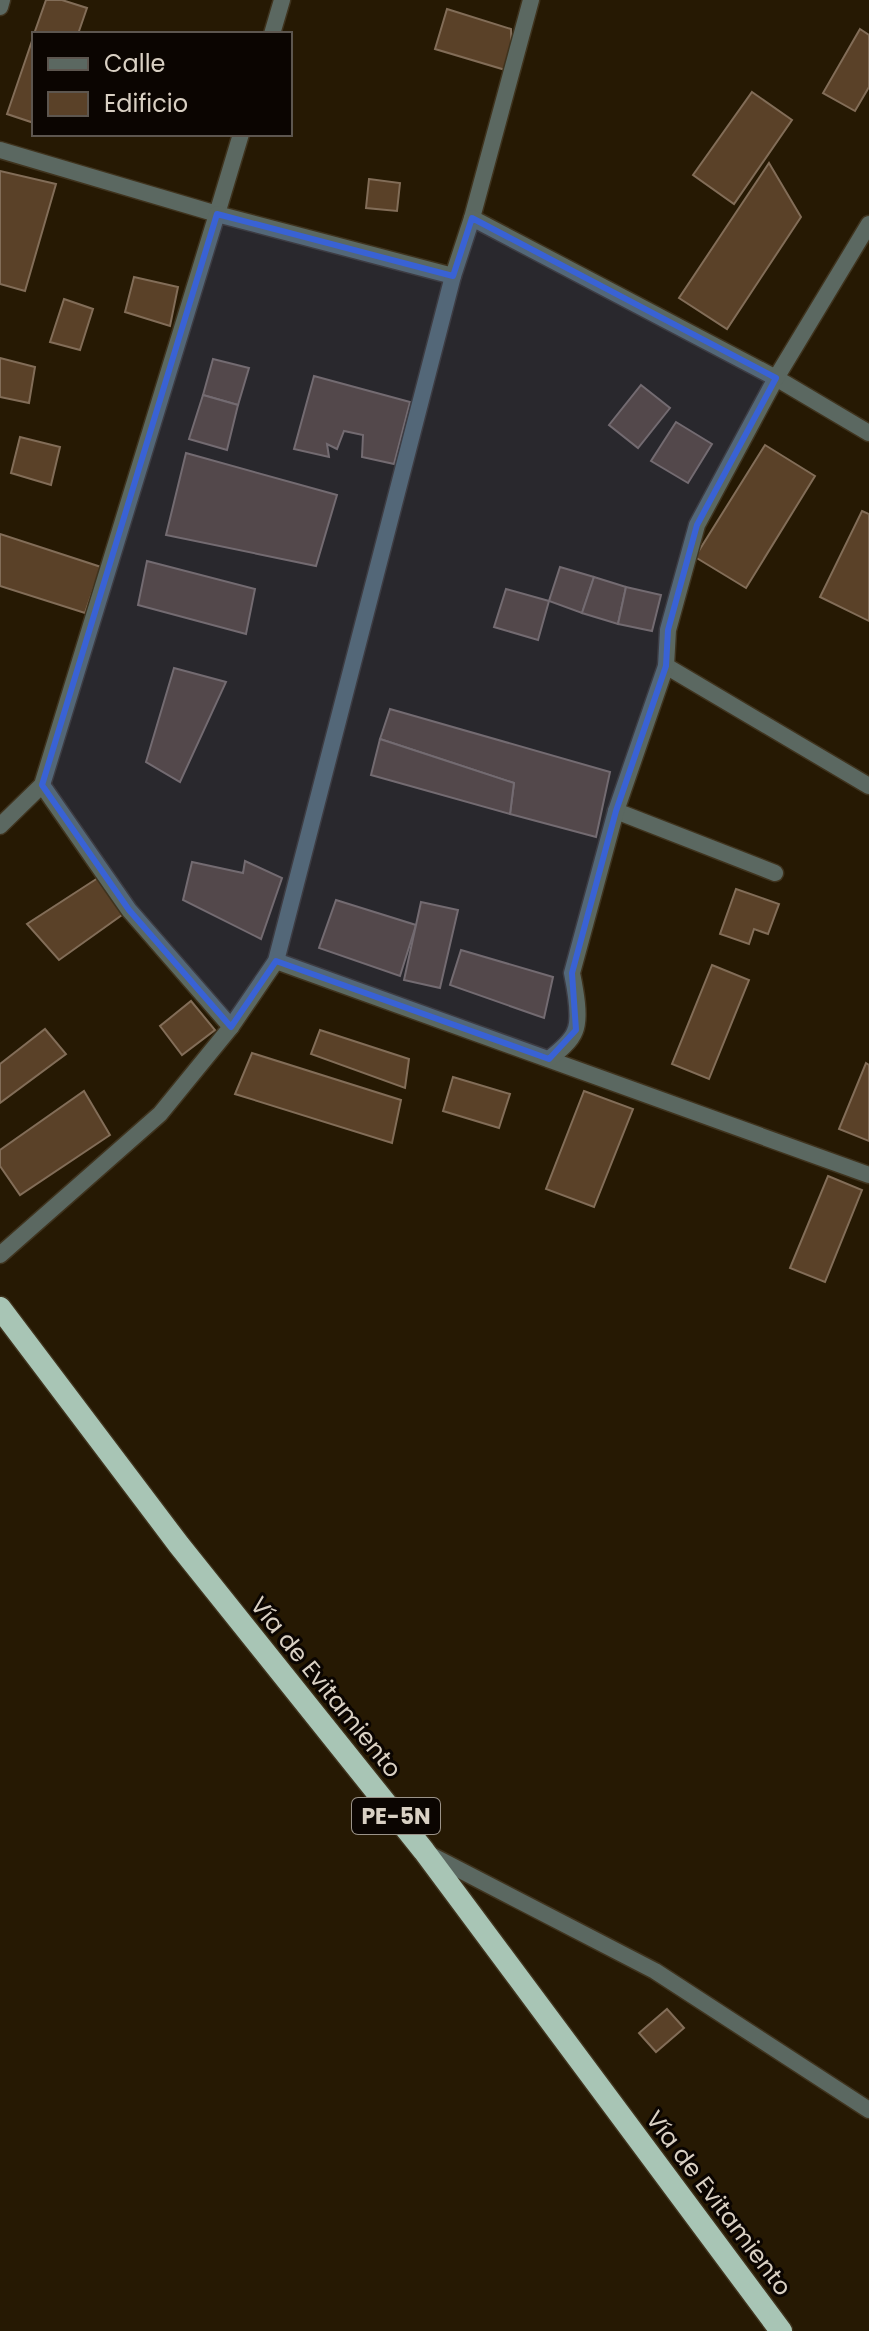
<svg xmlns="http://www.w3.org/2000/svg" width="869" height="2331" font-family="Poppins,sans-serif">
	<rect width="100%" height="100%" fill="#261903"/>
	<g fill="#5a4128" stroke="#826d58" stroke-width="2">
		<polygon points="46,0 62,0 87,8 78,34 34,34"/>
		<polygon points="447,9 511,29 512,72 435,49"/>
		<polygon points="860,29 869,35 869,87 855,111 823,93"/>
		<polygon points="34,35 34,123 7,114"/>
		<polygon points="752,92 792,120 734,204 693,175"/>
		<polygon points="769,163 801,217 727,329 679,298"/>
		<polygon points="0,171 56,184 25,291 0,284"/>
		<polygon points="369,179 400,183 397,211 366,208"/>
		<polygon points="134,277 178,287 170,326 125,312"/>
		<polygon points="64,299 93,309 80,350 50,342"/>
		<polygon points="0,358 35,367 29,403 0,397"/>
		<polygon points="213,359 249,368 238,405 203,395"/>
		<polygon points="314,376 410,402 394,464 362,457 363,435 344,431 337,449 327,444 329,457 294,449"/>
		<polygon points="641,385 670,408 638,448 609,425"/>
		<polygon points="203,395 238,405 227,450 189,439"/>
		<polygon points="676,422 712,444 688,483 651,461"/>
		<polygon points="20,437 60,447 51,485 11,473"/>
		<polygon points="765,445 815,476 746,588 695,557"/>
		<polygon points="186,453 337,495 316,566 166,535"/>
		<polygon points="862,511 869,514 869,621 820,597"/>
		<polygon points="0,534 101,567 85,613 0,586"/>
		<polygon points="147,561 255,589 246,634 138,605"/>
		<polygon points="560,567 594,577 582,613 549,601"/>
		<polygon points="594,577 626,587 618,624 582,613"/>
		<polygon points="626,587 661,595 652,631 618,624"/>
		<polygon points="506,589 549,601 538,640 494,627"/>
		<polygon points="174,668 226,682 180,782 146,762"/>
		<polygon points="390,709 610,772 596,837 510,814 514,783 380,739"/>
		<polygon points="380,739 514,783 510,814 371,775"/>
		<polygon points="245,861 282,878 261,939 183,900 192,862 243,873"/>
		<polygon points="104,874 129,910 59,960 27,924"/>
		<polygon points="736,889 779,904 768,934 754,929 749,944 720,934"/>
		<polygon points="336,900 416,925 400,976 319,948"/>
		<polygon points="421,902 458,910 440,988 404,980"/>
		<polygon points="461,950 553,977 544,1018 450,985"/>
		<polygon points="712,965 749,980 709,1079 672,1064"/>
		<polygon points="191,1001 215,1030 182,1055 160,1026"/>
		<polygon points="45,1029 66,1054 0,1103 0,1064"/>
		<polygon points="320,1030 409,1059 405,1088 311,1054"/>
		<polygon points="252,1053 401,1100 392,1143 235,1094"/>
		<polygon points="866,1063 869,1065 869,1141 839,1129"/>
		<polygon points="453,1077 510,1094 499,1128 443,1111"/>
		<polygon points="84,1091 110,1135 20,1195 0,1166 0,1150"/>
		<polygon points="584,1091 633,1109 594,1207 546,1189"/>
		<polygon points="828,1176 862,1190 825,1282 790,1268"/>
		<polygon points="667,2009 684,2028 656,2052 639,2033"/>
	</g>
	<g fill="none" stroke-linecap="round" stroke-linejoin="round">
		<g stroke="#3f331e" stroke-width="19">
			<g id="minor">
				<polyline points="0,7 2,0"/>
				<polyline points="272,34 282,0"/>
				<polyline points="0,150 217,214 241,134"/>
				<polyline points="472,218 531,0"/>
				<polyline points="666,666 869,786"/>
				<polyline points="42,785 129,910 231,1027"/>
				<polyline points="616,811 775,873"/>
				<polyline points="0,826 42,785 217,214 453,276"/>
				<polyline points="276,961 869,1175"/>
				<path d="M549,1059C558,1052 571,1042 575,1031C581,1017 575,988 572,973L616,811L666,666L668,630L697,525L776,378L869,433"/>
				<polyline points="0,1255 160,1114 231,1027 276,961 453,276 472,218 776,378 869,224"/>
			</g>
		</g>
		<g stroke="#3f331e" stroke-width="19">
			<polyline id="tertiary" points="429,1854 655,1971 869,2110"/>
		</g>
		<g stroke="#3f331e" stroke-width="25">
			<polyline id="trunk" points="0,1308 179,1545 424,1851 781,2331"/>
		</g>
		<use href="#minor" stroke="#5b6861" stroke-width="16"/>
		<use href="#tertiary" stroke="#5b6861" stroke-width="16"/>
		<use href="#trunk" stroke="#a8c5b5" stroke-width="22"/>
	</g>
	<path fill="#3962d5" fill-opacity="0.2" stroke="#3962d5" stroke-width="6" stroke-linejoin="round" d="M217,214L453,276L472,218L776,378L697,525L668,630L666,666L616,811L572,973L576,1030L549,1059L276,961L231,1027L129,910L42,785Z"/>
	<g text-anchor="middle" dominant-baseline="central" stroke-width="6" stroke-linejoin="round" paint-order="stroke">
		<rect fill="#0b0501" stroke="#9b9389" stroke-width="2" x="352" y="1798" width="88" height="36" rx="6"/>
		<g font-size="22" font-weight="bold" fill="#d9d0c3">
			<text x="396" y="1816">PE-5N</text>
		</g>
		<g font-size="24" fill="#d9d0c3" stroke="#0b0501">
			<text transform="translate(326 1687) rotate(51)">Vía de Evitamiento</text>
			<text transform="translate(719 2203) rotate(53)">Vía de Evitamiento</text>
		</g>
	</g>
	<rect x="32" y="32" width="260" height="104" fill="#0b0501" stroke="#5d564f" stroke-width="2"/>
	<rect x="48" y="58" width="40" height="12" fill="#5b6861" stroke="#5d564f" stroke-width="2"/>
	<text x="104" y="72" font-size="24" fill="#d9d0c3">Calle</text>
	<rect x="48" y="92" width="40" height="24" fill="#5a4128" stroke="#5d564f" stroke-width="2"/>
	<text x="104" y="112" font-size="24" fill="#d9d0c3">Edificio</text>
</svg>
